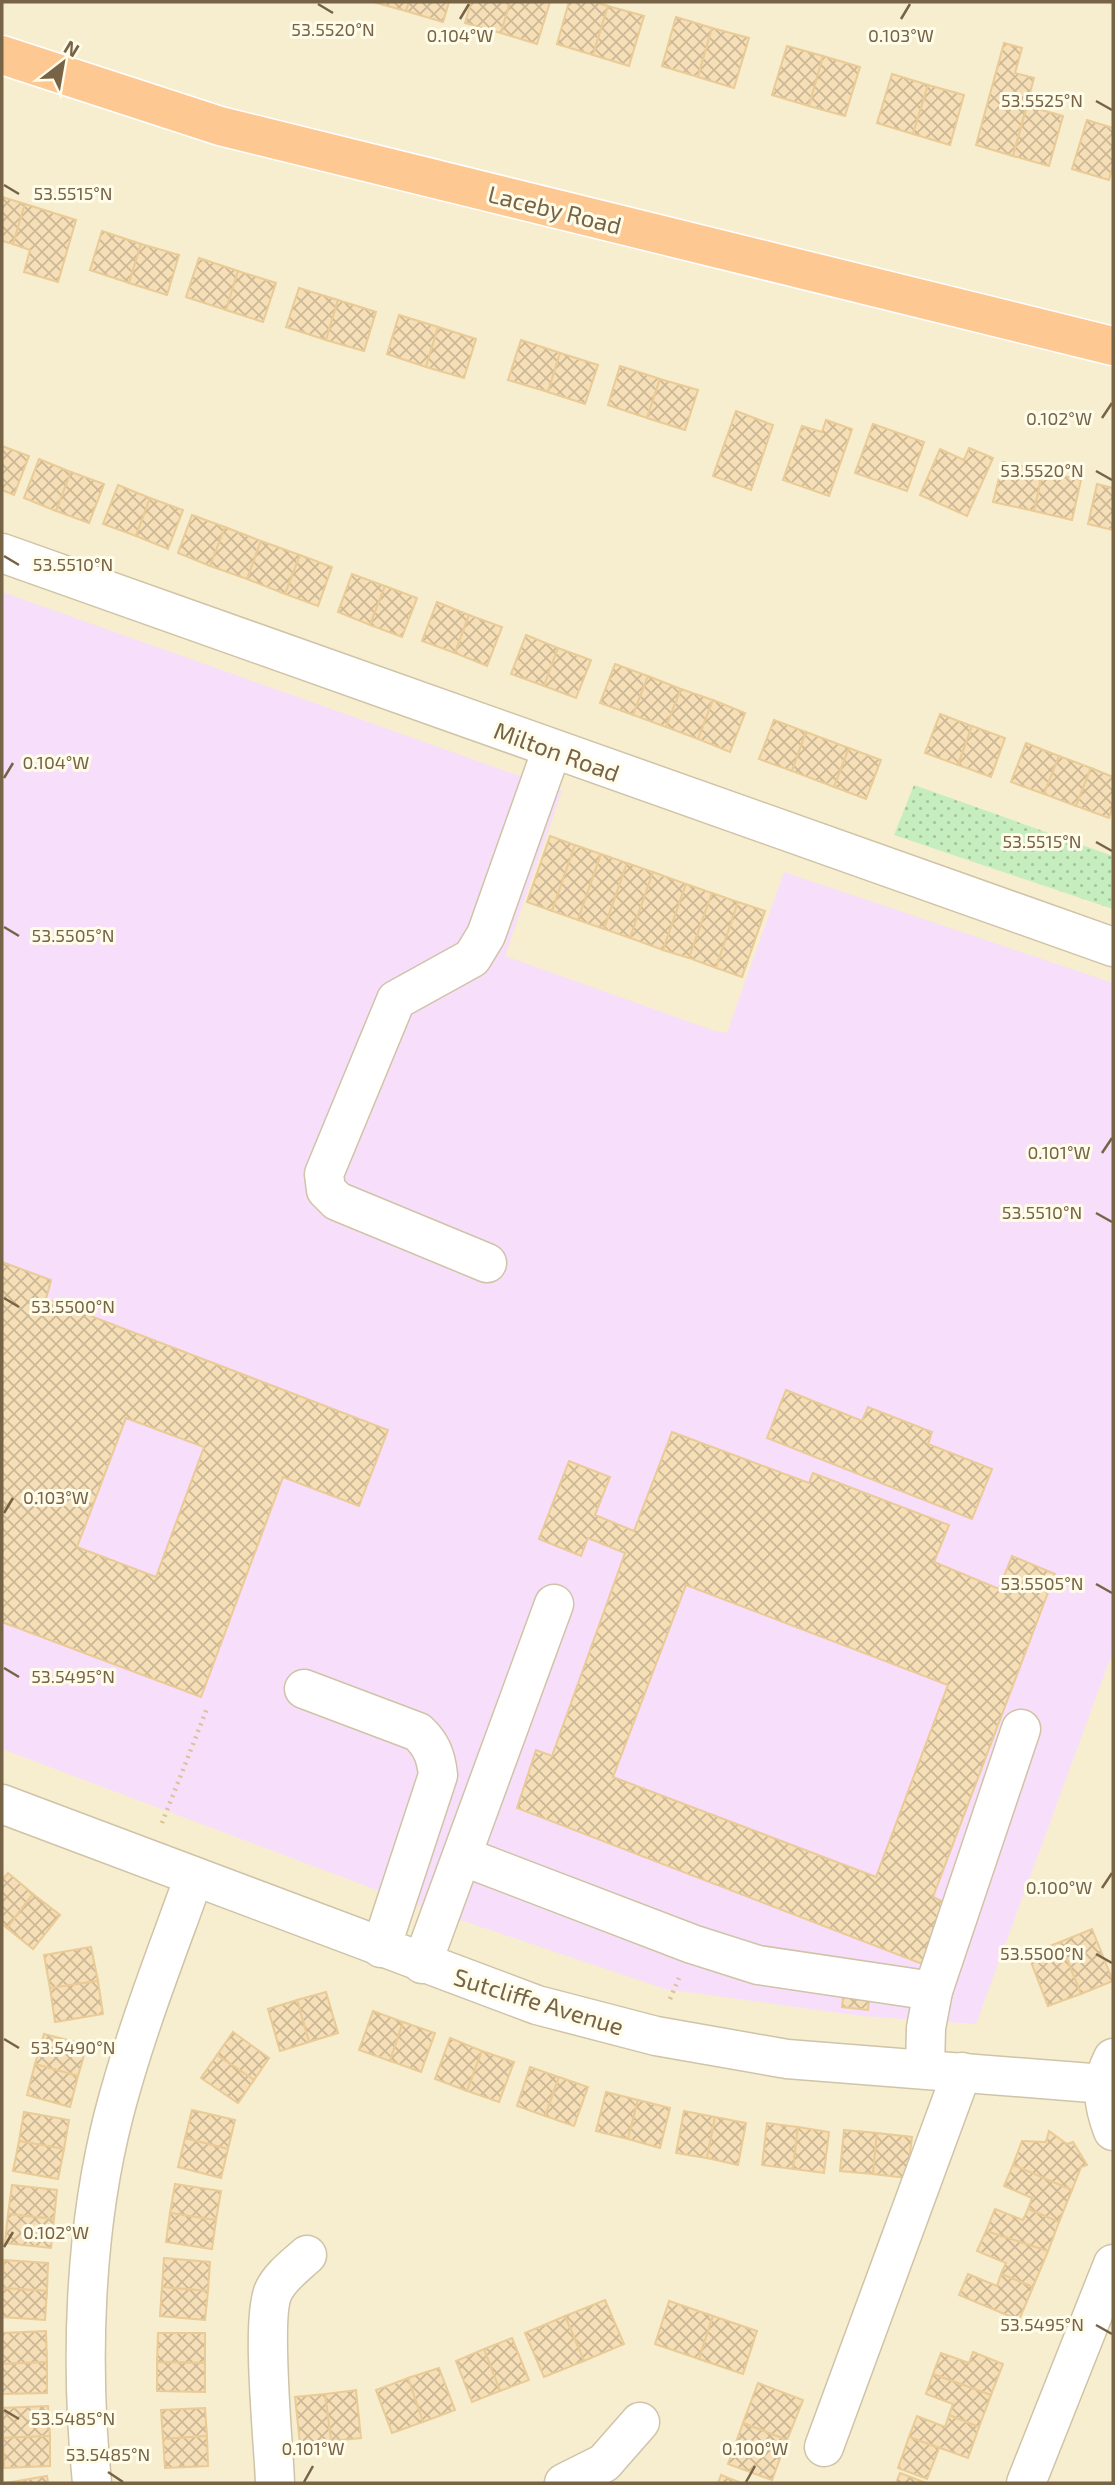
<svg xmlns="http://www.w3.org/2000/svg" width="1115" height="2485" font-family="'Exo 2',sans-serif">
	<defs>
		<pattern id="grass-dots" width="8" height="8" patternUnits="userSpaceOnUse" patternTransform="scale(1.75)"><rect width="8" height="8" fill="#c6edbe"/><path d="M2 2h.1M6 6h.1" fill="none" stroke="#a6c49c" stroke-width="1.8" stroke-linecap="round"/></pattern>
		<pattern id="building-cross-hatch" width="8" height="8" patternUnits="userSpaceOnUse" patternTransform="scale(1.75)"><rect width="8" height="8" fill="#f6dfb6"/><path d="M0 0l8 8M0 8l8-8" fill="none" stroke="#ccb896"/></pattern>
	</defs>
	<rect width="100%" height="100%" fill="#fefae1"/>
	<rect fill="#f6eecf" x="2" y="2" width="1111" height="2481"/>
	<polygon fill="#f7defa" points="2,592 562,791 505,956 712,1030 727,1033 784,872 1113,983 1113,1651 976,2024 862,2016 665,1989 422,1907 2,1749"/>
	<polygon fill="url(#grass-dots)" points="914,785 1113,856 1113,909 894,835"/>
	<g fill="url(#building-cross-hatch)" stroke="#eaca95" stroke-width="2" fill-rule="evenodd">
		<polygon points="373,2 409,2 406,11"/>
		<polygon points="409,2 449,2 443,22 406,11"/>
		<polygon points="471,2 510,2 501,33 465,23"/>
		<polygon points="510,2 550,2 537,44 501,33"/>
		<polygon points="569,2 595,2 608,6 593,55 557,44"/>
		<polygon points="608,6 644,16 629,66 593,55"/>
		<polygon points="676,17 712,28 698,77 662,66"/>
		<polygon points="712,28 749,38 734,88 698,77"/>
		<polygon points="1004,43 1022,48 1015,73 1034,78 1013,156 976,145"/>
		<polygon points="787,46 823,56 809,106 772,95"/>
		<polygon points="823,56 860,67 845,116 809,106"/>
		<polygon points="892,74 928,85 913,134 877,123"/>
		<polygon points="928,85 964,95 950,145 913,134"/>
		<polygon points="1027,106 1063,116 1049,166 1013,156"/>
		<polygon points="1087,120 1113,128 1113,165 1109,180 1072,169"/>
		<polygon points="2,197 25,204 13,244 2,241"/>
		<polygon points="25,204 76,220 58,282 24,272 30,250 13,244"/>
		<polygon points="102,231 141,244 129,283 90,270"/>
		<polygon points="141,244 179,255 167,295 129,283"/>
		<polygon points="199,258 238,271 226,310 186,297"/>
		<polygon points="238,271 276,283 263,322 226,310"/>
		<polygon points="299,288 338,300 326,340 286,327"/>
		<polygon points="338,300 376,312 364,351 326,340"/>
		<polygon points="399,315 438,327 426,367 387,354"/>
		<polygon points="438,327 476,339 464,378 426,367"/>
		<polygon points="521,340 560,353 548,392 508,380"/>
		<polygon points="560,353 598,365 585,404 548,392"/>
		<polygon points="620,366 660,379 647,418 608,405"/>
		<polygon points="660,379 698,390 685,430 647,418"/>
		<polygon points="736,411 773,425 751,490 713,476"/>
		<polygon points="826,420 852,429 829,496 783,480 802,426 822,432"/>
		<polygon points="873,424 924,442 907,491 855,473"/>
		<polygon points="2,446 29,456 14,495 2,490"/>
		<polygon points="969,448 993,458 967,516 920,495 940,449 964,460"/>
		<polygon points="39,459 71,472 56,511 24,498"/>
		<polygon points="1003,462 1043,471 1034,511 993,502"/>
		<polygon points="1043,471 1081,480 1072,520 1034,511"/>
		<polygon points="71,472 104,484 89,523 56,511"/>
		<polygon points="1097,484 1113,488 1113,530 1088,524"/>
		<polygon points="118,485 150,498 136,536 103,524"/>
		<polygon points="150,498 183,510 168,549 136,536"/>
		<polygon points="192,515 225,527 210,566 178,553"/>
		<polygon points="225,527 261,541 247,579 210,566"/>
		<polygon points="261,541 300,555 285,594 247,579"/>
		<polygon points="300,555 332,567 318,606 285,594"/>
		<polygon points="352,574 385,586 370,625 338,612"/>
		<polygon points="385,586 417,598 402,637 370,625"/>
		<polygon points="437,602 469,615 455,653 422,641"/>
		<polygon points="469,615 502,627 487,666 455,653"/>
		<polygon points="526,635 558,648 544,686 511,674"/>
		<polygon points="558,648 591,660 576,698 544,686"/>
		<polygon points="615,664 648,676 633,715 600,703"/>
		<polygon points="648,676 681,689 666,727 633,715"/>
		<polygon points="681,689 713,700 698,739 666,727"/>
		<polygon points="713,700 745,713 730,752 698,739"/>
		<polygon points="940,714 972,726 958,765 925,753"/>
		<polygon points="774,720 806,732 792,771 759,759"/>
		<polygon points="972,726 1005,738 991,777 958,765"/>
		<polygon points="806,732 849,748 834,787 792,771"/>
		<polygon points="1026,743 1059,756 1044,794 1011,782"/>
		<polygon points="849,748 881,760 866,799 834,787"/>
		<polygon points="1059,756 1091,768 1076,806 1044,794"/>
		<polygon points="1091,768 1113,777 1113,806 1109,818 1076,806"/>
		<polygon points="550,836 575,845 552,911 527,902"/>
		<polygon points="575,845 601,854 578,920 552,911"/>
		<polygon points="601,854 627,863 604,929 578,920"/>
		<polygon points="627,863 653,872 630,938 604,929"/>
		<polygon points="653,872 686,884 663,950 630,938"/>
		<polygon points="686,884 712,893 689,958 663,950"/>
		<polygon points="712,893 738,902 716,968 689,958"/>
		<polygon points="738,902 765,911 742,977 716,968"/>
		<path d="M2,1262L51,1280L46,1299L388,1430L359,1506L283,1477L201,1697L2,1622ZM126,1418L204,1447L156,1577L77,1547Z"/>
		<polygon points="786,1390 862,1421 868,1407 932,1432 928,1444 992,1469 972,1519 767,1438"/>
		<path d="M672,1432L809,1483L813,1473L949,1525L934,1562L999,1589L1012,1556L1055,1574L933,1897L947,1904L925,1965L517,1808L536,1750L552,1756L625,1553L588,1538L581,1556L539,1539L569,1461L610,1477L595,1515L634,1531ZM686,1585L948,1685L876,1877L613,1777Z"/>
		<polygon points="8,1873 33,1894 7,1928 2,1924 2,1880"/>
		<polygon points="33,1894 60,1915 33,1949 7,1928"/>
		<polygon points="1092,1929 1113,1981 1081,1994 1060,1942"/>
		<polygon points="1060,1942 1081,1994 1048,2006 1028,1954"/>
		<polygon points="91,1947 98,1981 50,1988 44,1955"/>
		<polygon points="98,1981 103,2014 55,2022 50,1988"/>
		<polygon points="844,1987 870,1990 868,2010 842,2007"/>
		<polygon points="326,1992 338,2033 309,2042 297,2000"/>
		<polygon points="297,2000 309,2042 280,2051 268,2009"/>
		<polygon points="373,2011 403,2022 390,2061 359,2050"/>
		<polygon points="403,2022 435,2033 421,2072 390,2061"/>
		<polygon points="233,2032 269,2058 254,2080 217,2055"/>
		<polygon points="44,2034 87,2045 78,2076 35,2064"/>
		<polygon points="450,2038 482,2051 467,2091 435,2079"/>
		<polygon points="482,2051 514,2062 499,2102 467,2091"/>
		<polygon points="217,2055 254,2080 238,2103 201,2078"/>
		<polygon points="35,2064 78,2076 70,2107 27,2095"/>
		<polygon points="530,2067 559,2077 545,2116 517,2106"/>
		<polygon points="559,2077 588,2087 574,2126 545,2116"/>
		<polygon points="606,2092 638,2100 628,2139 596,2131"/>
		<polygon points="638,2100 670,2108 660,2148 628,2139"/>
		<polygon points="192,2110 235,2120 228,2149 185,2138"/>
		<polygon points="684,2111 715,2117 707,2158 676,2153"/>
		<polygon points="24,2112 69,2120 64,2149 19,2141"/>
		<polygon points="715,2117 746,2123 738,2165 707,2158"/>
		<polygon points="767,2123 798,2127 793,2169 762,2165"/>
		<polygon points="798,2127 829,2132 824,2173 793,2169"/>
		<polygon points="844,2130 877,2133 873,2174 840,2171"/>
		<polygon points="1049,2131 1067,2144 1073,2142 1087,2165 1081,2167 1072,2190 1013,2165 1022,2141 1046,2142"/>
		<polygon points="877,2133 912,2137 907,2178 873,2174"/>
		<polygon points="185,2138 228,2149 221,2178 178,2167"/>
		<polygon points="19,2141 64,2149 58,2179 13,2171"/>
		<polygon points="1013,2165 1072,2190 1059,2222 1028,2209 1032,2198 1004,2186"/>
		<polygon points="175,2184 221,2191 216,2220 170,2213"/>
		<polygon points="12,2185 57,2190 54,2219 8,2214"/>
		<polygon points="995,2209 1023,2220 1028,2209 1059,2222 1048,2251 986,2231"/>
		<polygon points="170,2213 216,2220 212,2249 166,2242"/>
		<polygon points="8,2214 54,2219 51,2248 5,2243"/>
		<polygon points="986,2231 1048,2251 1033,2287 1001,2274 1006,2263 977,2251"/>
		<polygon points="164,2258 210,2262 208,2291 162,2287"/>
		<polygon points="4,2260 48,2263 47,2291 2,2288"/>
		<polygon points="968,2274 997,2286 1001,2274 1033,2287 1019,2320 959,2295"/>
		<polygon points="162,2287 208,2291 205,2320 160,2316"/>
		<polygon points="2,2288 47,2291 45,2320 2,2317"/>
		<polygon points="605,2300 624,2344 584,2361 565,2316"/>
		<polygon points="669,2301 713,2316 699,2359 655,2344"/>
		<polygon points="565,2316 584,2361 544,2377 525,2333"/>
		<polygon points="713,2316 757,2331 743,2374 699,2359"/>
		<polygon points="46,2331 47,2362 2,2364 2,2333"/>
		<polygon points="158,2333 205,2333 205,2363 157,2362"/>
		<polygon points="512,2338 529,2380 500,2391 484,2349"/>
		<polygon points="484,2349 500,2391 472,2402 456,2361"/>
		<polygon points="973,2352 1003,2364 991,2395 933,2374 941,2353 969,2363"/>
		<polygon points="47,2362 47,2393 2,2394 2,2364"/>
		<polygon points="157,2362 205,2363 205,2392 157,2391"/>
		<polygon points="439,2368 455,2410 423,2422 408,2378"/>
		<polygon points="933,2374 991,2395 979,2427 949,2415 953,2404 926,2394"/>
		<polygon points="408,2378 423,2422 392,2433 376,2390"/>
		<polygon points="758,2383 803,2400 787,2440 743,2423"/>
		<polygon points="356,2390 361,2438 331,2441 325,2394"/>
		<polygon points="325,2394 331,2441 300,2444 295,2397"/>
		<polygon points="48,2406 50,2436 3,2438 2,2408"/>
		<polygon points="205,2408 207,2436 163,2439 161,2410"/>
		<polygon points="949,2415 979,2427 968,2458 909,2437 917,2416 945,2427"/>
		<polygon points="743,2423 787,2440 772,2480 728,2464"/>
		<polygon points="50,2436 50,2466 4,2468 3,2438"/>
		<polygon points="207,2436 208,2466 165,2468 163,2439"/>
		<polygon points="909,2437 939,2448 927,2479 898,2468"/>
		<polygon points="900,2473 926,2483 896,2483"/>
		<polygon points="721,2475 741,2483 718,2483"/>
		<polygon points="47,2476 48,2483 6,2483"/>
	</g>
	<g fill="none" stroke-linecap="round" stroke-linejoin="round">
		<g stroke="#d0c3a7" stroke-width="41">
			<g id="minor">
				<polyline points="2,553 1113,947"/>
				<polyline points="487,1263 337,1201 326,1190 324,1174 396,1000 472,958 486,935 552,749"/>
				<path d="M304,1689L418,1732C432,1745 436,1757 438,1775L381,1948"/>
				<polyline points="2,1804 537,2005 656,2036 787,2059 1104,2084"/>
				<polyline points="462,1856 692,1944 758,1965 933,1991"/>
				<polyline points="422,1964 554,1604"/>
				<path d="M1113,2058C1100,2083 1103,2105 1113,2131"/>
				<polyline points="925,2068 926,2028 933,1991 1021,1729"/>
				<polyline points="824,2447 962,2072"/>
				<path d="M92,2483C80,2364 84,2230 114,2114C135,2033 166,1955 194,1877"/>
				<path d="M275,2483C274,2447 260,2316 274,2290C281,2276 295,2266 307,2255"/>
				<polyline points="564,2483 604,2463 640,2422"/>
				<polyline points="1026,2483 1113,2264"/>
			</g>
		</g>
		<g stroke="#fff" stroke-width="41">
			<polyline id="highway" points="2,55 220,126 1113,346"/>
		</g>
		<g stroke="#dbc299" stroke-width="4.5" stroke-dasharray="2 5" stroke-linecap="butt">
			<polyline points="162,1823 208,1706"/>
			<polyline points="670,1999 679,1978"/>
		</g>
		<use href="#minor" stroke="#fff" stroke-width="38"/>
		<use href="#highway" stroke="#fec892" stroke-width="38"/>
	</g>
	<path fill="none" stroke="#776346" stroke-width="2.5" d="M318,4L333,13M460,19L469,4M901,19L910,4M1096,101L1112,110M4,185L19,194M1102,418L1112,403M1096,471L1112,480M4,556L19,565M4,778L13,763M1096,842L1112,851M4,927L19,936M1102,1153L1112,1138M1096,1213L1112,1222M4,1298L19,1307M4,1513L13,1498M1096,1584L1112,1593M4,1668L19,1677M1102,1888L1112,1873M1096,1954L1112,1963M4,2039L19,2048M4,2247L13,2232M1096,2325L1112,2334M4,2410L19,2419M108,2472L123,2482M304,2482L313,2466M746,2482L755,2466"/>
	<g text-anchor="middle" dominant-baseline="central" stroke-width="6" stroke-linejoin="round" paint-order="stroke">
		<g font-size="24" fill="#776346" stroke="#fffce9">
			<text transform="translate(555 209) rotate(14)">Laceby Road</text>
			<text transform="translate(557 751) rotate(20)">Milton Road</text>
			<text transform="translate(539 2001) rotate(17)">Sutcliffe Avenue</text>
		</g>
	</g>
	<g font-size="18" text-anchor="middle" fill="#776346" stroke="#fffce9" stroke-width="6" stroke-linejoin="round" paint-order="stroke">
		<text x="333" y="36">53.5520°N</text>
		<text x="460" y="42">0.104°W</text>
		<text x="901" y="42">0.103°W</text>
		<text x="1042" y="107">53.5525°N</text>
		<text x="73" y="200">53.5515°N</text>
		<text x="1059" y="425">0.102°W</text>
		<text x="1042" y="477">53.5520°N</text>
		<text x="73" y="571">53.5510°N</text>
		<text x="56" y="769">0.104°W</text>
		<text x="1042" y="848">53.5515°N</text>
		<text x="73" y="942">53.5505°N</text>
		<text x="1059" y="1159">0.101°W</text>
		<text x="1042" y="1219">53.5510°N</text>
		<text x="73" y="1313">53.5500°N</text>
		<text x="56" y="1504">0.103°W</text>
		<text x="1042" y="1590">53.5505°N</text>
		<text x="73" y="1683">53.5495°N</text>
		<text x="1059" y="1894">0.100°W</text>
		<text x="1042" y="1960">53.5500°N</text>
		<text x="73" y="2054">53.5490°N</text>
		<text x="56" y="2239">0.102°W</text>
		<text x="1042" y="2331">53.5495°N</text>
		<text x="73" y="2425">53.5485°N</text>
		<text x="313" y="2455">0.101°W</text>
		<text x="755" y="2455">0.100°W</text>
		<text x="108" y="2461">53.5485°N</text>
	</g>
	<rect width="1115" height="2485" fill="none" stroke="#776346" stroke-width="7"/>
	<g transform="translate(63 63) rotate(31)" stroke="#fffce9" stroke-width="5" paint-order="stroke">
	<path d="M0-5L12 26L0 18L-12 26Z" fill="#776346"/>
	<text y="-10" font-size="19" font-weight="bold" text-anchor="middle" fill="#776346">N</text>
	</g>
</svg>
